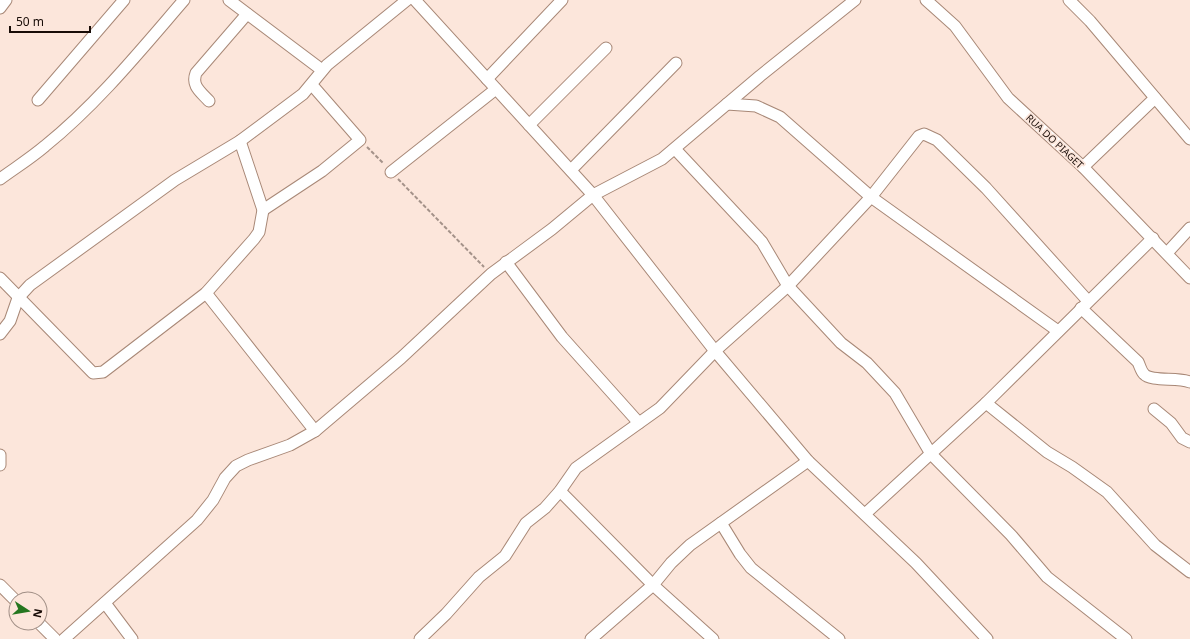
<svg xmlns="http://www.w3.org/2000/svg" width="1190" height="639" font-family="'Noto Sans',sans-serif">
	<rect width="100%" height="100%" fill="#fce6db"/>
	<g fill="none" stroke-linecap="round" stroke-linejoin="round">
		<g stroke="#a88877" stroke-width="13">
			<g id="minor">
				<polyline points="229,0 322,70"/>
				<polyline points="415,0 593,195 715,351 808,461 916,563 987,639"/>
				<polyline points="926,0 955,26 1008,98 1083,167 1190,278"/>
				<polyline points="1069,0 1090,21 1190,139"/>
				<polyline points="0,8 6,0"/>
				<polyline points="487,79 562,0"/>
				<polyline points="38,100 124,0"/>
				<path d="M209,101C201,92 191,86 196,73L247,14"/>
				<polyline points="727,104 756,106 780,117 871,197 1058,331"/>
				<polyline points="529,125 606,48"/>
				<polyline points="675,149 762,242 788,286 841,343 867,363 895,393 931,454 1011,535 1047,577 1126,639"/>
				<polyline points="1083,167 1155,98"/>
				<polyline points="571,170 676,63"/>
				<polyline points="391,172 496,89"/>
				<path d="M0,179C15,168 31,158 45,146C97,104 140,51 184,0"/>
				<polyline points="263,210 322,171 360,140 312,85"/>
				<polyline points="1167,253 1190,228"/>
				<polyline points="506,262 562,337 639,423"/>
				<polyline points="0,278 93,373 103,372 206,293 254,239 259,232 263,210 240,141"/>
				<polyline points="206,293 315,431"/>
				<path d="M1081,308L1138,362C1140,366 1141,371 1144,374C1151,382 1177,377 1190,382"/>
				<polyline points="0,334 10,321 18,298 30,285 175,180 240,141 303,94 327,65 407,0"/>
				<polyline points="986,403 1047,452 1072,467 1107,492 1155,545 1190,572"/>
				<polyline points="1154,409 1171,423 1182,438 1190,442"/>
				<polyline points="0,455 0,465"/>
				<polyline points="560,491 653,585 713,639"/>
				<polyline points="865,514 986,403 1153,238"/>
				<polyline points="721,523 740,554 751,568 839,639"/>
				<polyline points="0,585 16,601"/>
				<polyline points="105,603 132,639"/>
				<polyline points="39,623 55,639"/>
				<polyline points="64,639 197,520 213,500 225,478 236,466 248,460 290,445 315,431 401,358 491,274 552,229 593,195 662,159 760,76 855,0"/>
				<polyline points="420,639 446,614 479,577 505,556 526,523 545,508 560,491 576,468 660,408 715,351 788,286 871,197 919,136 924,134 937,140 986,188 1088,301"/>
				<polyline points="591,639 653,585 671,563 690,545 808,461"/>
			</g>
		</g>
		<g stroke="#a49289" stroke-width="2" stroke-dasharray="4 2" stroke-linecap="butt">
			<polyline points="367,147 384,164"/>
			<polyline points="398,179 484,267"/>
		</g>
		<use href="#minor" stroke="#fff" stroke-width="11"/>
	</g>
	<g text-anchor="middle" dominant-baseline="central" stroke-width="3.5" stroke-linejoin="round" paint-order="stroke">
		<g font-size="10" fill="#180c07" stroke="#fce6db">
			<text transform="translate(1055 141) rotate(43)">RUA DO PIAGET</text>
		</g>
	</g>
	<g transform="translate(28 611) rotate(102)"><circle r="19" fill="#fce6db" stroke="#a18f86"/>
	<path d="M0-3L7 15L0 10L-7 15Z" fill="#25761f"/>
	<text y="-6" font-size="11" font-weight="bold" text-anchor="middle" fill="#180c07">N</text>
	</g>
	<path d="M10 26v6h80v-6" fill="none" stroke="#180c07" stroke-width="2"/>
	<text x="16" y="26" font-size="12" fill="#180c07" stroke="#fce6db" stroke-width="3" paint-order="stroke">50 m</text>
</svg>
